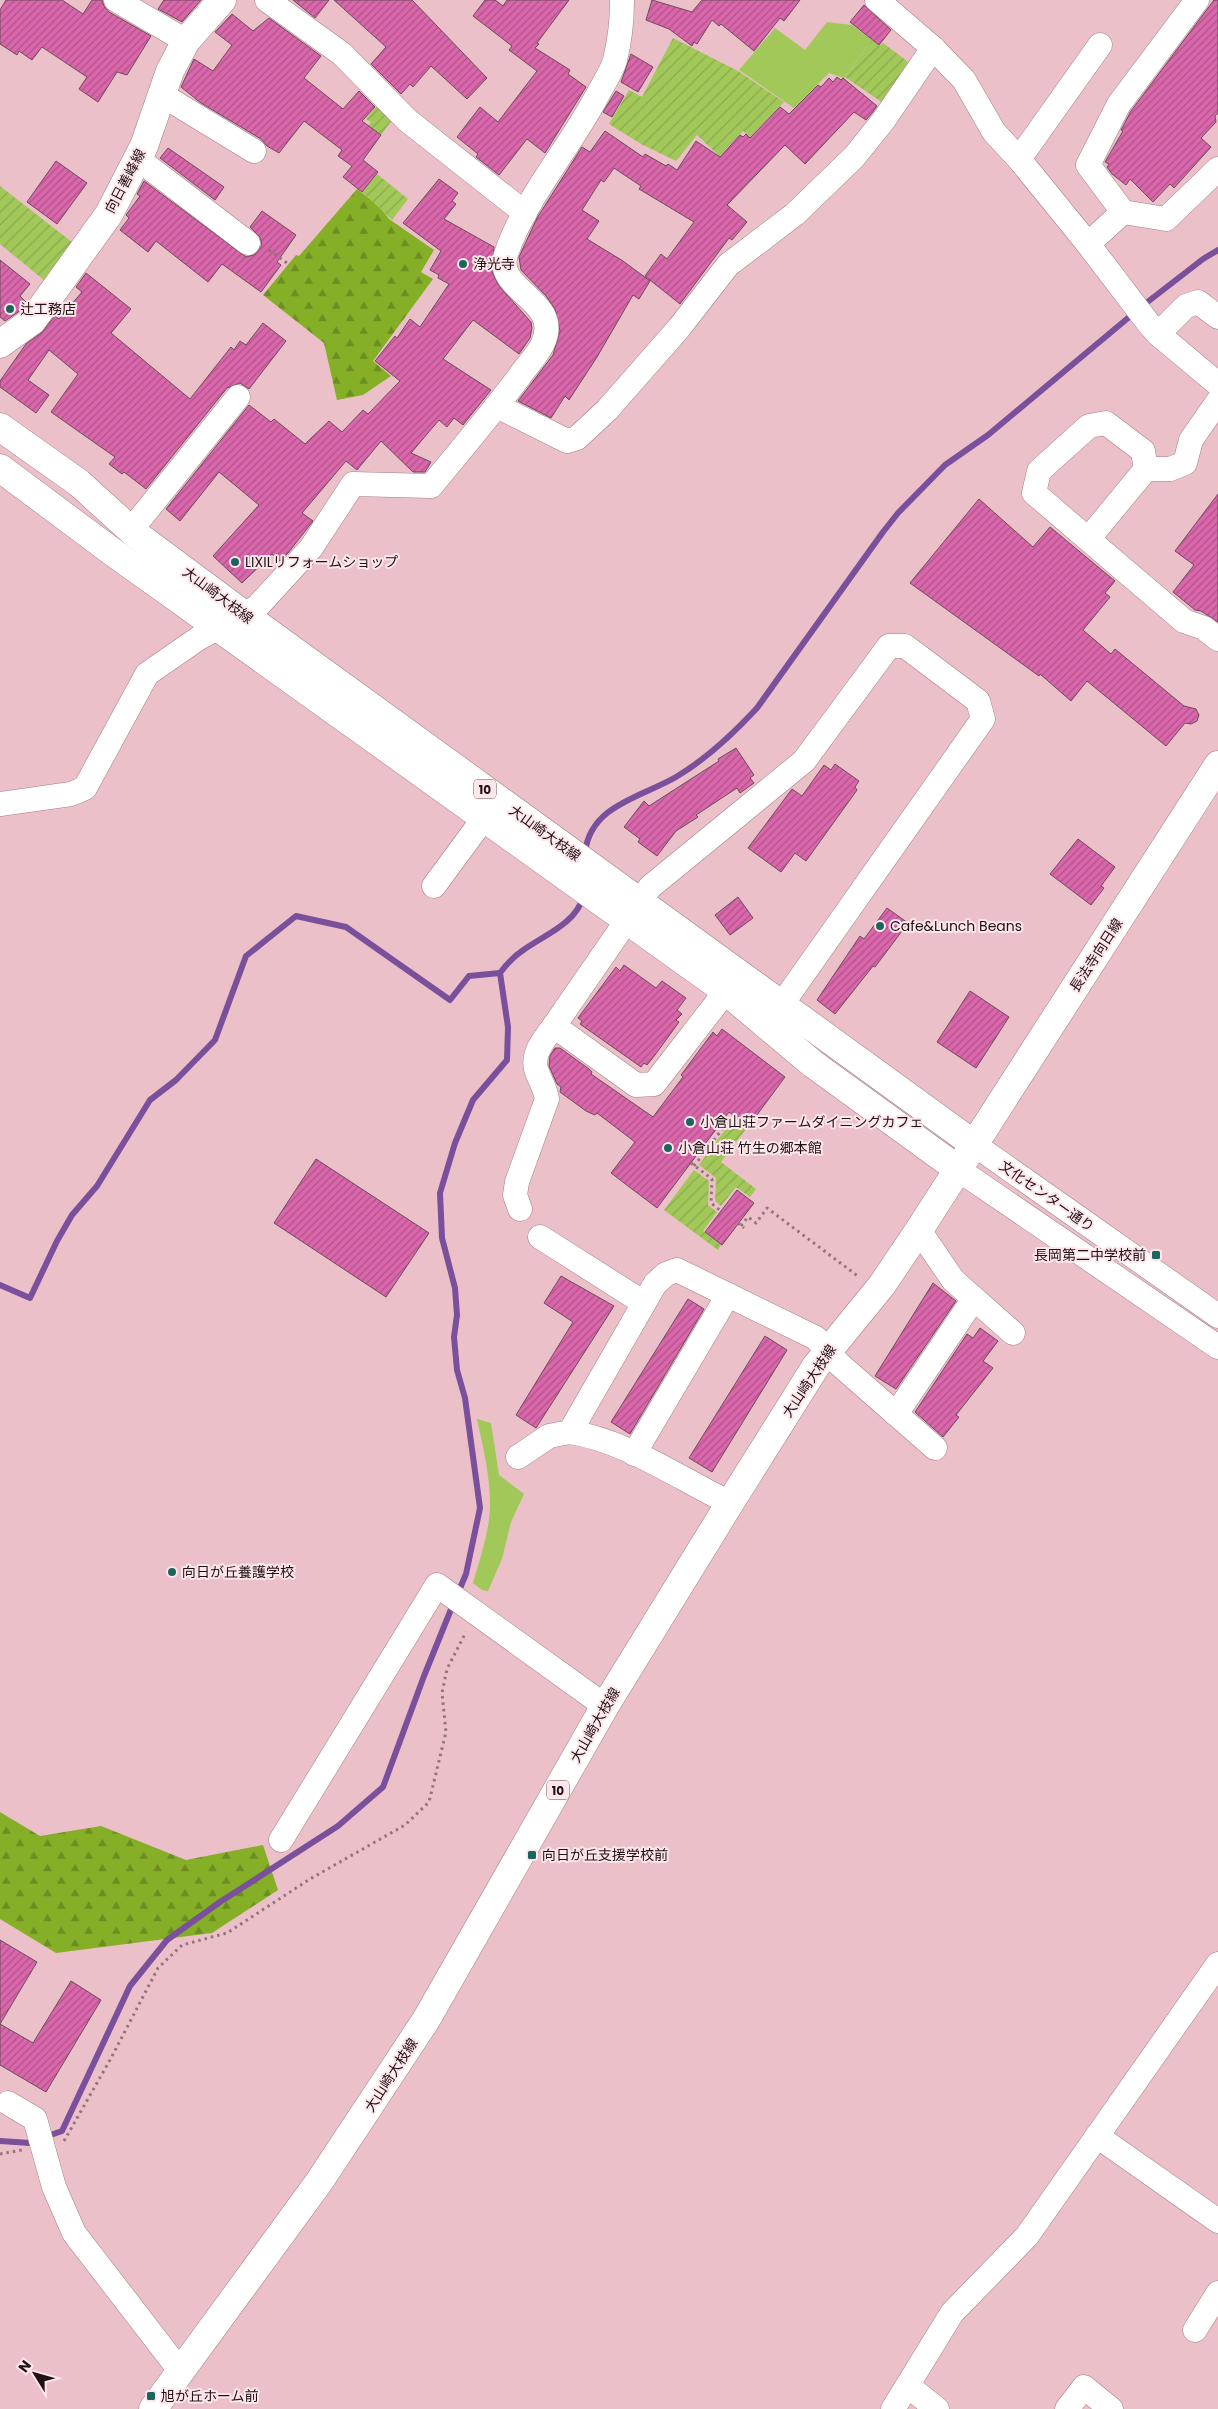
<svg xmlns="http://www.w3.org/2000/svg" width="1218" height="2409" font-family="Poppins,'Noto Sans JP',sans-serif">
	<defs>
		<pattern id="forest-firs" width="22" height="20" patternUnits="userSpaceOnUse" patternTransform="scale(1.25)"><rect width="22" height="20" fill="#86af28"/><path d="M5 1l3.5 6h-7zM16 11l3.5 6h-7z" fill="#6d8d21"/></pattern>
		<pattern id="garden-furrows" width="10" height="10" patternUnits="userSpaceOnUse" patternTransform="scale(1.25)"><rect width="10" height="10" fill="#a1c859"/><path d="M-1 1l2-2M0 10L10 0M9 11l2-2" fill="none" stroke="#8aab4d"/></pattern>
		<pattern id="building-hatch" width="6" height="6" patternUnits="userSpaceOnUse" patternTransform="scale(1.25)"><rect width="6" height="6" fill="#da67ab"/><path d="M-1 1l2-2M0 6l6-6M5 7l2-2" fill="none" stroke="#b0538a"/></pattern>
	</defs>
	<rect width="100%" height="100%" fill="#ecc0c8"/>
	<g fill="#a1c859">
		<polygon points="827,22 852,25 872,40 844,78 829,73 794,108 739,70 775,28 805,50"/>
		<path d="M477,1419L491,1423L499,1475L524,1494L511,1522L502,1559L488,1591L482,1590L473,1583C480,1558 490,1531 490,1504C490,1475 483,1447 477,1419Z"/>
	</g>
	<g fill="url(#forest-firs)">
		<polygon points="357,189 379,206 389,219 434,250 421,272 433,279 373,361 391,376 363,395 337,400 324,343 263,295 296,255 299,256"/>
		<polygon points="0,1812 40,1836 101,1826 186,1860 263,1845 278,1890 212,1933 56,1953 0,1919"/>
	</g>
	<g fill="url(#garden-furrows)">
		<polygon points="673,38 738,71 784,102 750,137 743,131 719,156 697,135 676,161 641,144 609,124 629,90 642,97"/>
		<polygon points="872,40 880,46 883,43 911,64 886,105 845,77"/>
		<polygon points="382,100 393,119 381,135 368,126 371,122 366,119"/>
		<polygon points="377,174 408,199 392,220 362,192"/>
		<polygon points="0,186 77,246 50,285 0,244"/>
		<polygon points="733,1119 746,1129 721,1162 756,1189 750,1197 736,1187 721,1206 715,1201 716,1178 699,1165"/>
		<polygon points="694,1170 709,1181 708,1205 717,1212 703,1231 721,1245 718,1250 664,1210"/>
	</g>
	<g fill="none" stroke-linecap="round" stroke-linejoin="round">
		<g stroke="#7a4f9b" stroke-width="6">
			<polyline points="1141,307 1203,259 1218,250"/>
			<path d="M585,853C590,805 642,797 676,777C708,758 733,734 757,708L883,532L898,513L945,465L988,435L1134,313"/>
			<polyline points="0,1285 30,1298 57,1241 72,1215 97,1186 150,1100 176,1080 215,1040 246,956 296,916 346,927 450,1000 469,976 500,973"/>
			<path d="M458,1593L466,1574L480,1508L465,1398L457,1370L454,1337L457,1315L455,1288L442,1238L440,1193L455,1143L473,1100L507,1060L508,1027L500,973C506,965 513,957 522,951C542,936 576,924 583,897"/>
			<polyline points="45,2137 62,2131 130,1986 167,1940 220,1902 338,1826 383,1787 424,1676 454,1602"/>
			<polyline points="0,2141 30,2143 36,2140"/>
		</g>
	</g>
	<g fill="url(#building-hatch)" stroke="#6c4b5c">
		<polygon points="6,0 62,0 83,14 92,0 102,0 104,6 109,12 151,36 127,75 117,72 98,102 79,89 87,77 42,47 32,60 19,51 17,55 0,44 0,10"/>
		<polygon points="164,0 201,0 182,22 158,9"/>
		<polygon points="293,0 329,0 315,18"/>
		<polygon points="334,0 412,0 487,78 467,99 431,66 413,87 410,84 401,94 371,64 386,47"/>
		<polygon points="485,0 495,0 503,6 507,0 569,0 537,43 539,44 535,48 570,70 568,74 586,87 545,153 527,139 499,175 476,157 478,154 457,137 480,107 498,122 537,71 509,50 512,46 473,16"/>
		<polygon points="652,0 692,12 702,0 800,0 784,21 780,18 754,51 721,24 719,26 712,20 697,44 694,42 692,46 669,29 646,20"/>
		<polygon points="1214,0 1218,0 1218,113 1215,116 1216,122 1201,138 1211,147 1174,188 1170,184 1153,202 1130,179 1126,185 1112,174 1107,167 1109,164 1105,162 1123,131 1121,130 1131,111"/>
		<polygon points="864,5 891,30 879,45 850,22"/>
		<polygon points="232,14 253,31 269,18 321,56 304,78 343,109 359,91 375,107 362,121 381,135 363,160 378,172 362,192 343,177 352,166 338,156 342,150 304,121 279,153 267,146 261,139 201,103 181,87 194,59 213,71 232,45 215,32"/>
		<polygon points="631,54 653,67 638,92 621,82"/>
		<polygon points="837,77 841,80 843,78 877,106 872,113 866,120 854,112 805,164 785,145 727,205 747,222 732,240 729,238 680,304 645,276 661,254 667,259 694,222 639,189 641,186 614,168 604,182 601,180 582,210 599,221 587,239 623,261 650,281 639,299 633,295 597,357 569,400 565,396 551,418 518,401 553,355 560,331 555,309 546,296 521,270 519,257 537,218 582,147 590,152 605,131 643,157 645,154 666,166 668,164 677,170 696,141 720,157 740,135 743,137 746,134 750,138 780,107 789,114 818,85 821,87 829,78 833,82"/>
		<polygon points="616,91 624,96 612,117 603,112"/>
		<polygon points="168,148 224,187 215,200 160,158"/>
		<polygon points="56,161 87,183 57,224 27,202"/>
		<polygon points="439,179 458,193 452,201 456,204 444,219 494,247 492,272 499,286 531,322 532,328 530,338 519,354 473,320 443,359 491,390 463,425 454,418 447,427 439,420 411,453 431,462 425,472 413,472 381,441 357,470 346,461 302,513 313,521 288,553 280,561 272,554 242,583 213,556 259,505 219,472 180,521 166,509 249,405 271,422 274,419 305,444 329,421 342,432 363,410 368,414 400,381 375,361 395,336 397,338 410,319 420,327 449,284 438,278 439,275 430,270 441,251 403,223"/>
		<polygon points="144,181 246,257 254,255 262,245 260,237 250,227 262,211 296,235 277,262 281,265 261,292 222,264 208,282 156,241 148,252 120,230 129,218 126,215 140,196 137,194"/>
		<polygon points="0,260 30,284 20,296 26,302 21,310 5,321 0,317"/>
		<polygon points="86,273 131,309 111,333 190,399 231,347 234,350 240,341 246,345 263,323 286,341 249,389 240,383 227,388 146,489 124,472 122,474 109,464 115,457 51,412 78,374 49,350 28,380 49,395 36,413 0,387 0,381 26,344 41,333 55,316 59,319 82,292 76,287"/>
		<polygon points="1218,494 1218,622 1201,611 1195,610 1173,592 1194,565 1175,551"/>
		<polygon points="979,499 1033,547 1050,527 1115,581 1105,593 1110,597 1083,630 1111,654 1115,649 1184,706 1196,709 1199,715 1197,721 1191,724 1185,723 1166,746 1087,681 1071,701 1040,674 1039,676 910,583"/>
		<polygon points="736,748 754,775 750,778 754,783 740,793 737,788 696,815 698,817 676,831 657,856 638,842 640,839 624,827 644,801 649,806 719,761 718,759"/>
		<polygon points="835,764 859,781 855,787 857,790 806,861 795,853 781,872 748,848 792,789 802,796 824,765 831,770"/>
		<polygon points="1078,839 1115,867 1101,886 1104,888 1091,905 1050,874"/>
		<polygon points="738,897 753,918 730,935 715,915"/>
		<polygon points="887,908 908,923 875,967 873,966 835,1014 817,1000 860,936 864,939"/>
		<polygon points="624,965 656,988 662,981 686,998 677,1010 682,1014 676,1020 679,1022 655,1055 647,1065 644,1063 641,1067 580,1024 582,1021 578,1018 616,967 620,971"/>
		<polygon points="970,991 1009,1017 976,1068 937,1042"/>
		<polygon points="722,1029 785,1077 748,1127 729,1112 657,1208 611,1173 635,1142 597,1113 595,1115 586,1111 560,1092 561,1087 557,1084 549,1066 550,1056 555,1048 560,1048 589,1069 592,1072 591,1074 653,1117 683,1077 681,1075 713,1032 717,1036"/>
		<polygon points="316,1159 429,1233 386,1297 274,1223"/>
		<polygon points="737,1190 754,1203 722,1245 705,1232"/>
		<polygon points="561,1276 614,1306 536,1428 516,1415 573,1322 544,1303"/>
		<polygon points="933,1283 956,1301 896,1389 875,1376"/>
		<polygon points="688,1299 704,1309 630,1434 611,1422"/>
		<polygon points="980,1328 998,1341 983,1361 993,1368 956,1415 959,1417 943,1437 915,1412 967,1334 973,1338"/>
		<polygon points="765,1336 787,1350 712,1472 689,1458"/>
		<polygon points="0,1940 37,1962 0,2024"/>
		<polygon points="71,1981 101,2000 46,2092 0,2065 0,2024 33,2043"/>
	</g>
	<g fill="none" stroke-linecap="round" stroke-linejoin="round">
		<g stroke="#a67d85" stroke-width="25">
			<g id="minor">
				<polyline points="116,0 186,41"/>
				<polyline points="267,0 342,54 407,120 525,213"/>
				<polyline points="877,0 933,48 964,80 994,132 1019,159 1088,244 1149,324 1158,334 1218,384"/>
				<polyline points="162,95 254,151"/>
				<polyline points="138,159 248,243"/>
				<polyline points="1019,159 1100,45"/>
				<polyline points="1123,212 1088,165 1119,104 1197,0"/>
				<polyline points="1088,244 1123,212 1166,219 1218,169"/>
				<polyline points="1158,334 1186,306 1198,302 1218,317"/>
				<polyline points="497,406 567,441 577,438 607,410 679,328 728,265 795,214 854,157 883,121 933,48"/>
				<polyline points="1146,469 1143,451 1106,423 1089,426 1039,471 1034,493 1184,621 1204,628 1218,639"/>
				<polyline points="131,530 238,397"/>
				<polyline points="1089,538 1146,469 1170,469 1185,463 1191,440 1218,401"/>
				<path d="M0,804L71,794L85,788L147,674L199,638L257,607L311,548L353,484L431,486C461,450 491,414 519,377C526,366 538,355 543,343C563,300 493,291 506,254C526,196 570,148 598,94C604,83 612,71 615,60C620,40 622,20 622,0"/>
				<polyline points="434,886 484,818"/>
				<polyline points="726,991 654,1084 636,1085 554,1026 650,887 804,761 889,646 905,646 978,701 983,719 770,1021"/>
				<polyline points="975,1145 1218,1316"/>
				<polyline points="959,1170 1218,1347"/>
				<path d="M520,1209L515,1195L517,1182L547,1099C545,1087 539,1079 536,1069C532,1052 545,1039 554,1026"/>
				<polyline points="919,1230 953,1280 1013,1333"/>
				<polyline points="540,1237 644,1303"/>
				<polyline points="896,1414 973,1300"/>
				<path d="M570,1432C625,1440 680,1479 730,1503"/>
				<polyline points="634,1454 728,1295"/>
				<polyline points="518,1457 549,1436 570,1432 655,1284 666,1274 677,1270 816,1338 839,1364 935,1448"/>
				<polyline points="281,1840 437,1585 605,1706"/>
				<polyline points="8,2103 35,2119 54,2187 74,2233 181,2372"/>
				<polyline points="1097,2136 1218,2221"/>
				<polyline points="1195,2330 1218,2293"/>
				<polyline points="908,2386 937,2409"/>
				<polyline points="893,2409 952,2313 1027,2236 1218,1964"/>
				<polyline points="1067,2409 1084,2387 1111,2409"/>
			</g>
		</g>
		<g stroke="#a67d85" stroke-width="29">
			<g id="major">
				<polyline points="0,344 32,321 109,214 144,146 170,71 186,41 222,0"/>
				<polyline points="0,427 79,483 134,533 243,614 975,1145"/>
				<polyline points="0,468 114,553 726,991 813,1064 959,1170"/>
				<polyline points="153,2409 319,2182 426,2020 605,1706 730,1503 816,1366 882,1285 919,1230 1218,765"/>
			</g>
		</g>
		<g stroke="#93747a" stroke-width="3" stroke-dasharray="2.5 4" stroke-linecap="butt">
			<polyline points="269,250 287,263"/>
			<polyline points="691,1163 712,1179 711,1203 721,1211"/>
			<polyline points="694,1166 733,1115"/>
			<polyline points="738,1223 744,1228"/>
			<polyline points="741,1226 748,1217 756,1223 767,1208 859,1277"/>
			<polyline points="64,2141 110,2060 158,1968 182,1945 227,1933 310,1879 405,1825 429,1802 446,1732 442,1693 447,1669 466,1632"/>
			<polyline points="0,2154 22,2150"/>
		</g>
		<use href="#minor" stroke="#fff" stroke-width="24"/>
		<use href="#major" stroke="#fff" stroke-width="28"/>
	</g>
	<g fill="#1a665e" stroke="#fee7eb" stroke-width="2">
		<circle cx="463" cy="264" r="5"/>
		<circle cx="10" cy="309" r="5"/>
		<circle cx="235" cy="562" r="5"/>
		<circle cx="880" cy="926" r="5"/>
		<circle cx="690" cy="1122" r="5"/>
		<circle cx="668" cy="1148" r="5"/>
		<rect x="1151" y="1250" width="10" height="10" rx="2.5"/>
		<circle cx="172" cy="1572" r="5"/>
		<rect x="527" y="1850" width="10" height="10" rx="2.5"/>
		<rect x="146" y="2391" width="10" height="10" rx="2.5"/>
	</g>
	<g text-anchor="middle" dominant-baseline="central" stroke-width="4" stroke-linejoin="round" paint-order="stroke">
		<g fill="#fee7eb" stroke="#635154" stroke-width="1">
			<rect x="474" y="779.5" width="22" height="19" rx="4"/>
			<rect x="547" y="1780.5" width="22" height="19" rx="4"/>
		</g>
		<g font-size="12" font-weight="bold" fill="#201114">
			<text x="485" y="789">10</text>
			<text x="558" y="1790">10</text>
		</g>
		<g font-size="14" fill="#201114" stroke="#fee7eb">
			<text transform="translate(125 181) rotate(-62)">向日善峰線</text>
			<text transform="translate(218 595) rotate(37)">大山崎大枝線</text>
			<text transform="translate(545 833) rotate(36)">大山崎大枝線</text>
			<text transform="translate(1096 955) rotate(-57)">長法寺向日線</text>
			<text transform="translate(1047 1196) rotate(35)">文化センター通り</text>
			<text transform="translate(809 1381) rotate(-56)">大山崎大枝線</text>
			<text transform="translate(595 1725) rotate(-60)">大山崎大枝線</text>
			<text transform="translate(391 2075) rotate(-57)">大山崎大枝線</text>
		</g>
		<g font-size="14" fill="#201114" stroke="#fee7eb" text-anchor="start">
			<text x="473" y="264">浄光寺</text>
			<text x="20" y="309">辻工務店</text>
			<text x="245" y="562">LIXILリフォームショップ</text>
			<text x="890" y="926">Cafe&amp;Lunch Beans</text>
			<text x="700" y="1122">小倉山荘ファームダイニングカフェ</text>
			<text x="678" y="1148">小倉山荘 竹生の郷本館</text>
			<text x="1146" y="1255" text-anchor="end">長岡第二中学校前</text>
			<text x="182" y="1572">向日が丘養護学校</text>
			<text x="542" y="1855">向日が丘支援学校前</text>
			<text x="161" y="2396">旭が丘ホーム前</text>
		</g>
	</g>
	<g transform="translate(35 2374) rotate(307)" stroke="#fee7eb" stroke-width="4" paint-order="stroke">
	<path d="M0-4L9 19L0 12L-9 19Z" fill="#201114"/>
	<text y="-8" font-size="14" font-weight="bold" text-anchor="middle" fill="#201114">N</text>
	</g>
</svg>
